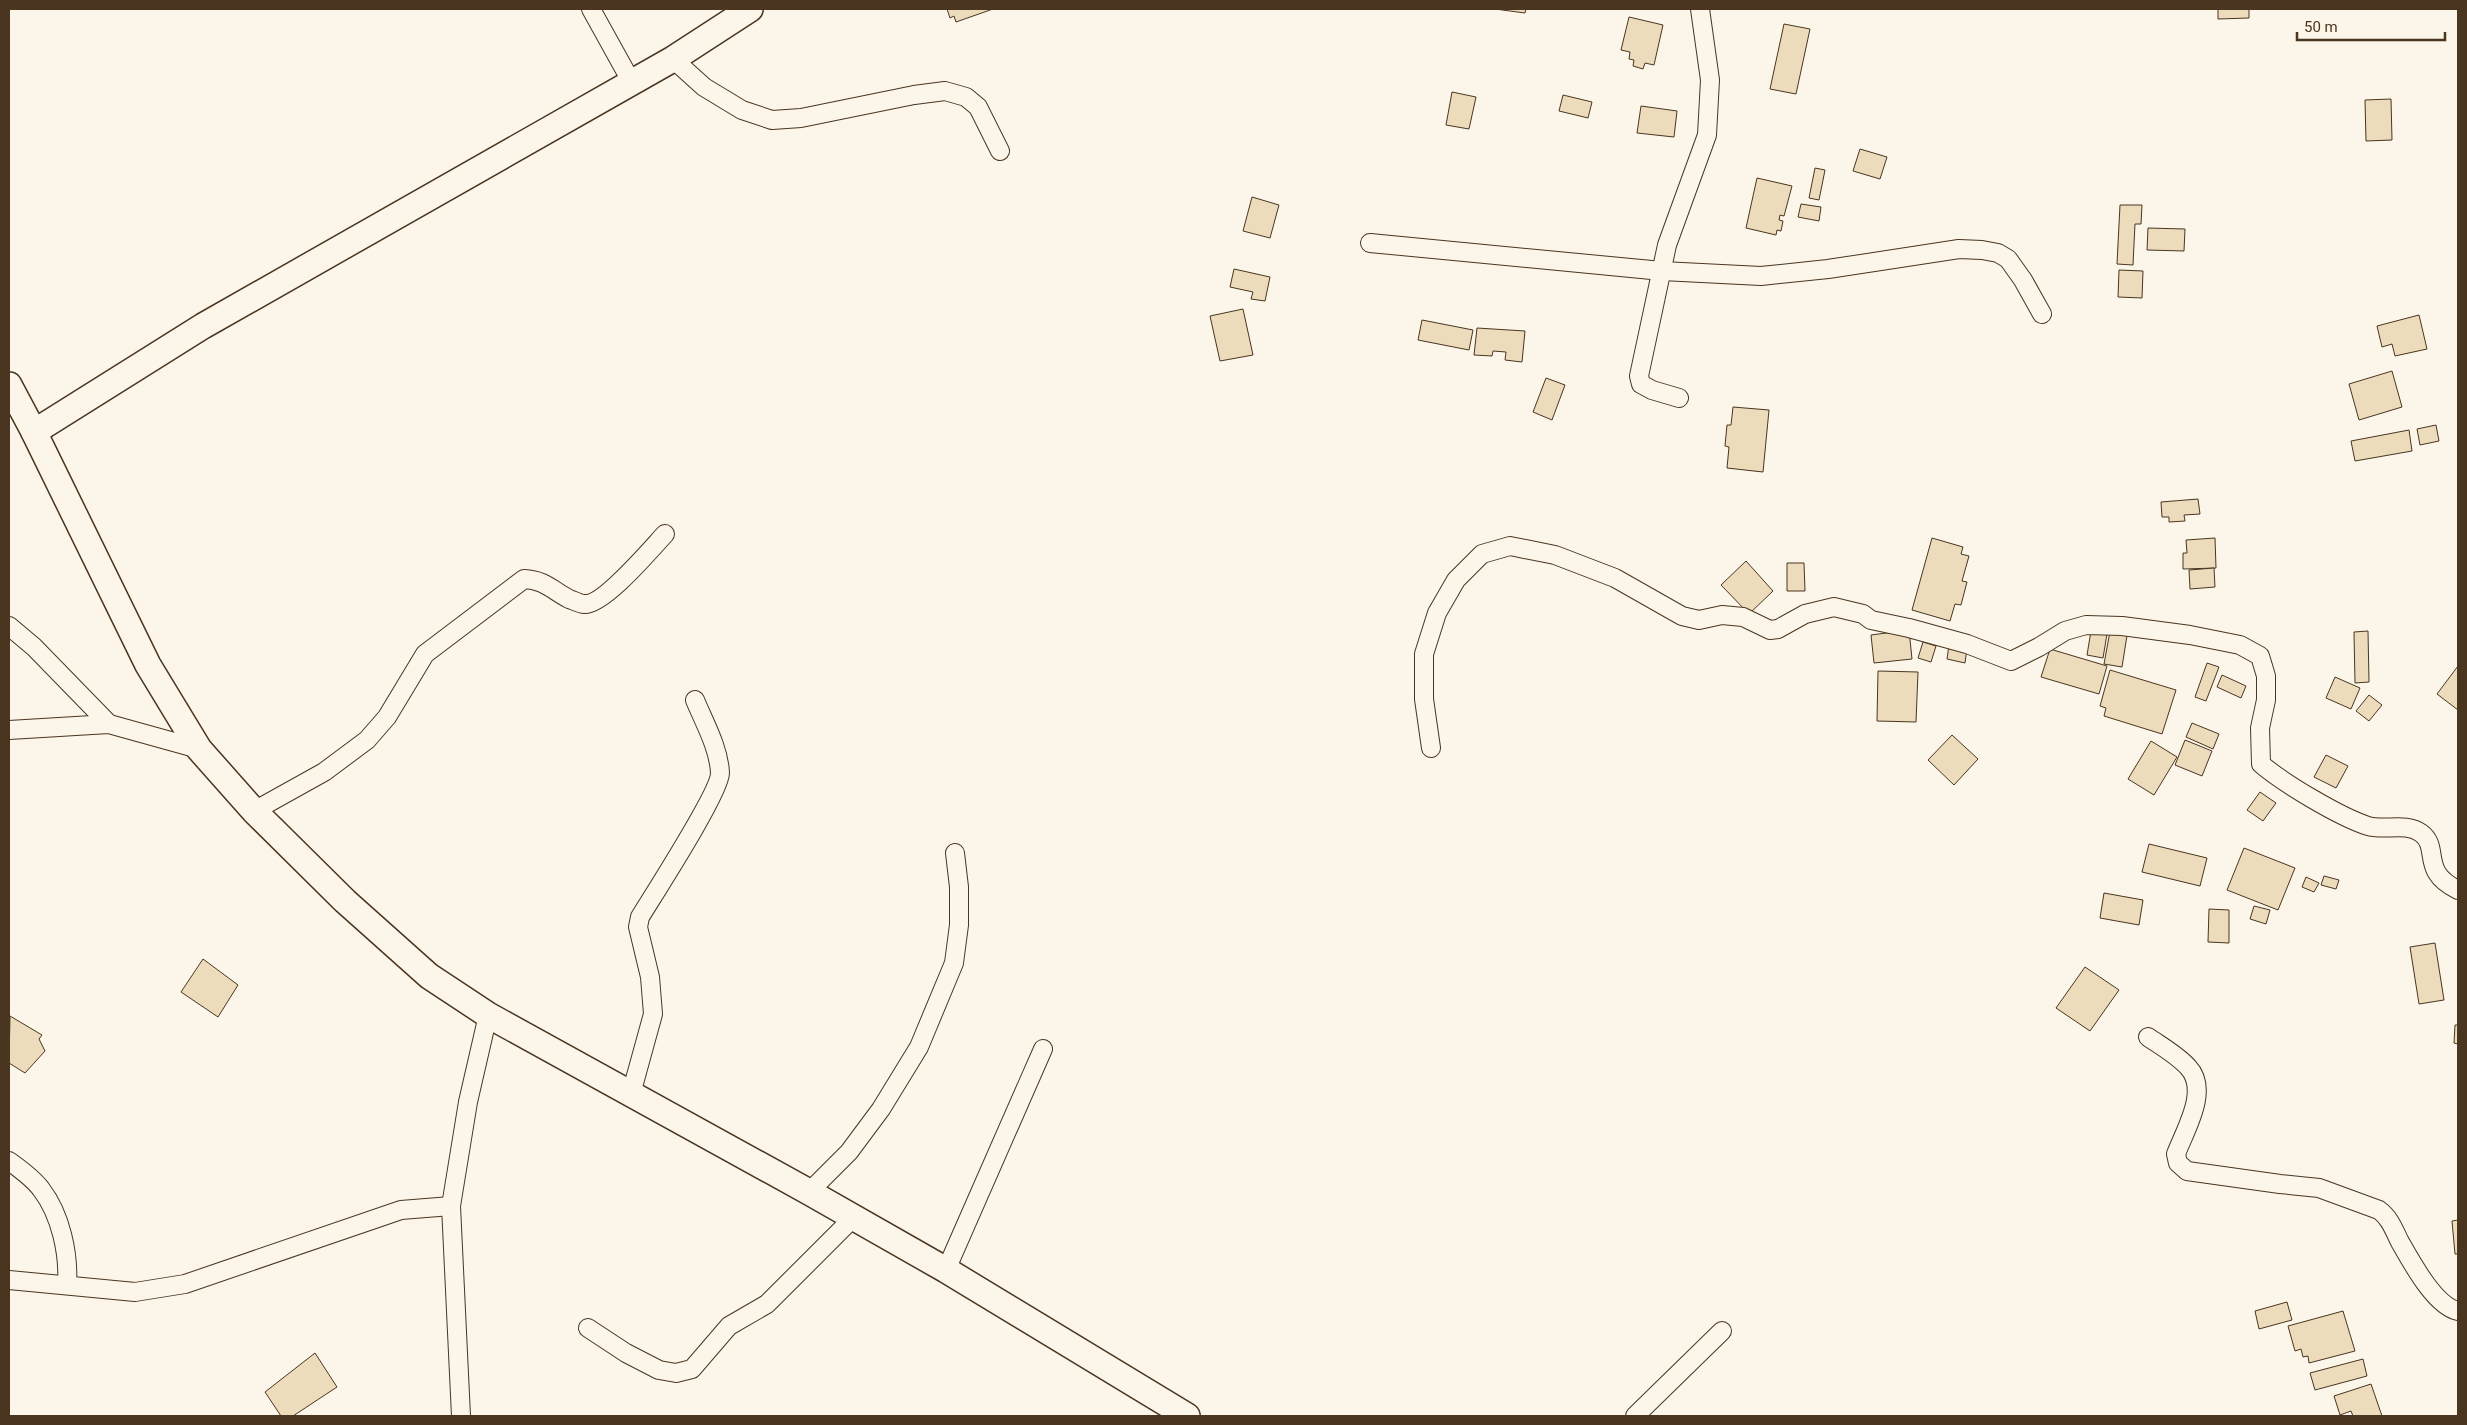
<svg xmlns="http://www.w3.org/2000/svg" width="2467" height="1425" font-family="Roboto,sans-serif">
	<rect width="100%" height="100%" fill="#fbf6e9"/>
	<g fill="#ecdcbc" stroke="#4a3520">
		<polygon points="947,9 993,9 956,22 954,16 950,18"/>
		<polygon points="1495,9 1526,9 1525,13"/>
		<polygon points="2218,9 2249,9 2249,18 2218,19"/>
		<polygon points="1629,17 1663,25 1654,65 1645,63 1643,69 1633,66 1634,60 1629,59 1630,52 1621,50"/>
		<polygon points="1784,24 1810,29 1796,94 1770,89"/>
		<polygon points="1452,92 1476,97 1469,129 1446,125"/>
		<polygon points="1563,95 1592,102 1588,118 1559,111"/>
		<polygon points="2391,99 2392,140 2366,141 2365,100"/>
		<polygon points="1641,106 1677,111 1674,137 1637,133"/>
		<polygon points="1860,149 1887,157 1880,179 1853,171"/>
		<polygon points="1815,168 1825,170 1819,200 1809,198"/>
		<polygon points="1757,178 1792,186 1784,216 1780,215 1779,220 1783,221 1781,231 1777,230 1776,235 1746,228"/>
		<polygon points="1252,197 1279,205 1270,238 1243,231"/>
		<polygon points="1801,204 1821,207 1819,221 1798,217"/>
		<polygon points="2120,205 2142,205 2141,224 2135,224 2133,265 2117,264"/>
		<polygon points="2148,228 2185,229 2184,251 2147,250"/>
		<polygon points="1234,269 1270,277 1265,301 1251,299 1253,292 1230,287"/>
		<polygon points="2119,270 2143,271 2142,298 2118,297"/>
		<polygon points="1243,309 1253,355 1220,361 1210,316"/>
		<polygon points="2419,315 2427,349 2395,356 2392,344 2382,347 2377,326"/>
		<polygon points="1422,320 1473,330 1469,350 1418,340"/>
		<polygon points="1477,328 1525,331 1522,362 1505,360 1506,352 1493,351 1492,356 1474,355"/>
		<polygon points="2392,371 2402,407 2359,420 2349,384"/>
		<polygon points="1546,378 1565,385 1552,420 1533,412"/>
		<polygon points="1733,407 1769,410 1763,472 1727,468 1729,447 1725,446 1727,425 1731,425"/>
		<polygon points="2436,425 2439,441 2420,445 2417,429"/>
		<polygon points="2409,430 2412,451 2355,461 2351,441"/>
		<polygon points="2198,499 2200,514 2184,515 2185,521 2169,522 2169,517 2162,517 2161,502"/>
		<polygon points="1932,538 1963,547 1961,554 1969,556 1962,581 1967,582 1961,605 1955,604 1950,621 1912,610"/>
		<polygon points="2215,538 2216,568 2183,569 2183,553 2187,553 2186,540"/>
		<polygon points="1746,561 1773,591 1749,614 1721,585"/>
		<polygon points="1787,563 1804,563 1805,591 1787,591"/>
		<polygon points="2214,568 2215,587 2190,589 2189,570"/>
		<polygon points="2111,626 2128,629 2122,667 2104,664"/>
		<polygon points="1909,630 1912,659 1874,663 1871,635"/>
		<polygon points="2091,631 2107,634 2103,658 2087,655"/>
		<polygon points="2368,631 2369,682 2355,683 2354,632"/>
		<polygon points="1923,642 1936,646 1931,662 1918,658"/>
		<polygon points="1949,645 1967,648 1965,663 1947,659"/>
		<polygon points="2050,649 2107,666 2099,694 2041,677"/>
		<polygon points="2207,663 2219,667 2206,701 2195,697"/>
		<polygon points="2458,666 2458,710 2437,694"/>
		<polygon points="2110,670 2176,690 2162,734 2104,716 2106,708 2100,706"/>
		<polygon points="1878,671 1918,672 1916,722 1877,721"/>
		<polygon points="2222,675 2246,686 2241,698 2217,687"/>
		<polygon points="2335,677 2360,688 2351,709 2326,698"/>
		<polygon points="2369,695 2382,705 2369,721 2356,711"/>
		<polygon points="2192,723 2219,734 2213,749 2186,737"/>
		<polygon points="1952,735 1978,759 1954,785 1928,760"/>
		<polygon points="2185,740 2212,751 2202,776 2175,765"/>
		<polygon points="2151,741 2177,757 2154,795 2128,779"/>
		<polygon points="2326,755 2348,766 2336,788 2314,777"/>
		<polygon points="2260,792 2276,803 2263,821 2247,810"/>
		<polygon points="2149,844 2207,858 2200,886 2142,872"/>
		<polygon points="2244,848 2295,868 2278,910 2227,890"/>
		<polygon points="2324,876 2339,880 2336,889 2321,885"/>
		<polygon points="2306,877 2319,883 2314,892 2302,887"/>
		<polygon points="2104,893 2143,900 2139,925 2100,918"/>
		<polygon points="2254,906 2270,910 2266,924 2250,919"/>
		<polygon points="2209,909 2229,910 2229,943 2208,942"/>
		<polygon points="2435,943 2444,1000 2419,1004 2410,947"/>
		<polygon points="203,959 238,985 218,1017 181,992"/>
		<polygon points="2085,967 2119,990 2090,1031 2056,1008"/>
		<polygon points="10,1016 42,1035 39,1039 45,1051 25,1073 9,1063"/>
		<polygon points="2455,1025 2458,1025 2458,1044 2454,1043"/>
		<polygon points="2458,1220 2458,1254 2455,1254 2452,1221"/>
		<polygon points="2287,1302 2292,1320 2259,1329 2255,1311"/>
		<polygon points="2343,1311 2355,1351 2309,1363 2308,1356 2303,1357 2301,1349 2295,1351 2288,1326"/>
		<polygon points="315,1353 337,1387 293,1416 281,1416 265,1392"/>
		<polygon points="2363,1359 2367,1376 2315,1390 2310,1373"/>
		<polygon points="2371,1384 2382,1416 2353,1416 2351,1411 2340,1415 2334,1396"/>
	</g>
	<g fill="none" stroke-linecap="round" stroke-linejoin="round">
		<g stroke="#4a3520" stroke-width="20">
			<g id="street">
				<polyline points="591,9 632,83"/>
				<polyline points="673,59 704,87 742,110 772,120 801,118 914,95 945,91 966,97 978,107 1000,151"/>
				<polyline points="1370,243 1662,271 1761,276 1828,269 1959,249 1982,250 1998,253 2008,259 2023,280 2042,314"/>
				<polyline points="1679,398 1652,390 1641,384 1639,376 1667,245 1707,135 1710,80 1700,9"/>
				<polyline points="9,626 34,647 109,724"/>
				<polyline points="9,730 109,724 199,749"/>
				<path d="M1431,748L1424,699V654L1437,613L1456,580L1482,554L1510,546L1555,555L1615,578L1682,616L1699,620L1722,615L1743,617L1770,630L1778,629L1805,614L1834,607L1863,614L1871,620L1909,628L1967,644L2011,661L2039,647L2065,631L2086,625L2122,626L2190,635L2240,645L2260,656L2266,676V700L2260,728L2261,764C2283,783 2340,817 2368,826C2384,831 2406,822 2421,833C2441,848 2419,871 2458,890"/>
				<path d="M254,811L324,772L367,740L387,717L425,654L524,579C545,580 552,590 569,599C573,600 580,604 584,604C603,606 651,549 665,534"/>
				<path d="M2148,1037C2161,1046 2177,1055 2188,1067C2210,1090 2185,1130 2176,1154L2178,1163L2187,1171L2280,1184L2319,1188L2379,1210C2390,1218 2394,1230 2400,1242C2412,1263 2435,1306 2458,1311"/>
				<path d="M631,1094L653,1014L650,977L638,927L640,917C654,894 720,792 720,773C719,748 704,722 695,700"/>
				<path d="M9,1161C20,1169 33,1178 41,1189C61,1215 69,1254 67,1285"/>
				<polyline points="809,1192 849,1152 881,1109 919,1047 954,963 959,925 959,887 955,853"/>
				<polyline points="946,1270 1043,1049"/>
				<polyline points="9,1280 135,1292 185,1284 401,1210 451,1206"/>
				<polyline points="588,1328 626,1353 659,1370 676,1373 692,1369 729,1326 767,1304 853,1218"/>
				<polyline points="461,1416 451,1206 468,1102 488,1015"/>
				<polyline points="1635,1416 1722,1331"/>
			</g>
		</g>
		<g stroke="#4a3520" stroke-width="28">
			<g id="secondary">
				<polyline points="9,385 34,432 148,665 199,749 254,811 345,901 429,976 488,1015 809,1192 946,1270 1187,1416"/>
				<polyline points="34,432 203,326 673,59 750,9"/>
			</g>
		</g>
		<use href="#street" stroke="#fbf6e9" stroke-width="18"/>
		<use href="#secondary" stroke="#fbf6e9" stroke-width="25"/>
	</g>
	<rect width="2467" height="1425" fill="none" stroke="#4a3520" stroke-width="20"/>
	<path d="M2297 32v8h148v-8" fill="none" stroke="#4a3520" stroke-width="2.5"/>
	<text x="2304" y="32" font-size="15" fill="#4a3520" stroke="#fbf6e9" stroke-width="4" paint-order="stroke">50 m</text>
</svg>
